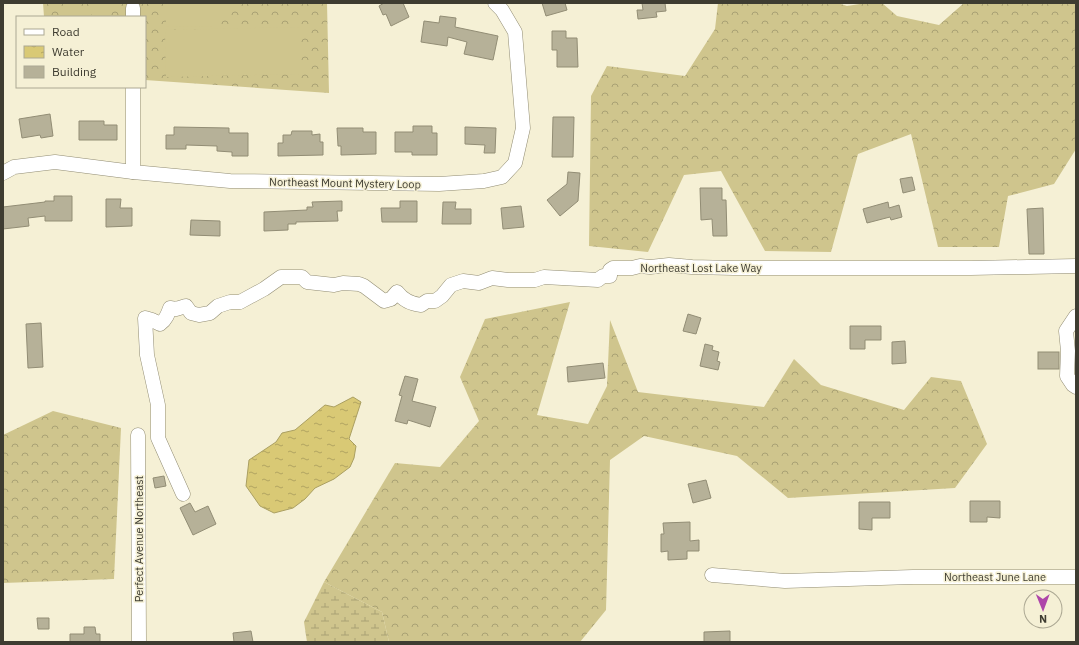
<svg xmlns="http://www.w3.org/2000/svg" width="1079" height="645" font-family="'IBM Plex Sans',sans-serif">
	<defs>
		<pattern id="forest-crowns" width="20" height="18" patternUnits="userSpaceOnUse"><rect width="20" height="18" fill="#cfc58d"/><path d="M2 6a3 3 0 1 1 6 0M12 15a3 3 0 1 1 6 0" fill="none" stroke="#a9a174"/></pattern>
		<pattern id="wetland-marsh" width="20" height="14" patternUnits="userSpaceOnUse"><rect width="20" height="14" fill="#cfc58d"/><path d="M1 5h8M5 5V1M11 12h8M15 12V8" fill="none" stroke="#a9a174"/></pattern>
		<pattern id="water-ripples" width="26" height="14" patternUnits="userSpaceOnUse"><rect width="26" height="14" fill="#d9c975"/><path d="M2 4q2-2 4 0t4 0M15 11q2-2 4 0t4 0" fill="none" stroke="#b1a461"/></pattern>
	</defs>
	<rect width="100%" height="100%" fill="#f5f0d5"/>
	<g fill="url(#forest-crowns)">
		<polygon points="43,3 327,3 329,93 145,80 145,17 44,17"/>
		<polygon points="718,3 838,3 847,6 866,3 882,3 897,16 939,25 964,3 1076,3 1076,149 1054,184 1008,196 999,247 938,247 911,134 858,154 831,252 765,251 721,171 684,175 648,252 589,246 591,96 607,66 685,76 715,29"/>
		<polygon points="570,302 537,415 588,424 607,386 610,320 638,392 764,407 794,359 821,385 904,410 931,377 961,381 987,444 955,488 788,498 737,456 644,436 610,460 606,610 580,642 389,642 382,612 324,582 395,463 440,467 479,421 460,377 485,319"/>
		<polygon points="53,411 121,428 114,579 3,583 3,435"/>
	</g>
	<polygon fill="url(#wetland-marsh)" points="324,582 382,612 389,642 307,642 304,622"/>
	<g fill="#cfc58d">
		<rect x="63" y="3" width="18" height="14"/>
		<rect x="92" y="3" width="17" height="14"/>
		<polygon points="166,3 231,3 231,11 213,26 166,27"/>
		<polygon points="300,27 300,74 166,77 165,30"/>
	</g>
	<polygon fill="url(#water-ripples)" stroke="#aa9f61" points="353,397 361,402 349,439 356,446 354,458 350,467 334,479 315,488 305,499 293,508 274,513 260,506 246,486 249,460 276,442 282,433 295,430 325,405 334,407"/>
	<g fill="#b6b198" stroke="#928d75">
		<polygon points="384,3 403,3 409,17 391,26 386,14 383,15 379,6"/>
		<polygon points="542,3 565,3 567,10 546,16"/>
		<polygon points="642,3 665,3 666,11 656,12 657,17 638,19 637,10 643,10"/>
		<polygon points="440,16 456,18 455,27 498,36 493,60 464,54 467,42 448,37 447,46 421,42 424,21 439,23"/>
		<polygon points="552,31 566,31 566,38 577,38 578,67 557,67 557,50 552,50"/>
		<polygon points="50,114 53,136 41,138 40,135 22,138 19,119"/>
		<polygon points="553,117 574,117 573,157 552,157"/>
		<polygon points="79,121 104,121 104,125 117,125 117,140 79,140"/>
		<polygon points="413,126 432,126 432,133 437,133 437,155 412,155 412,152 395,152 395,132 413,132"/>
		<polygon points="174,127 229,128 229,133 248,133 248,156 232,156 232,152 217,151 217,146 186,145 186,149 166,149 166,135 174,135"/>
		<polygon points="465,127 496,128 495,153 484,153 485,145 465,144"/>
		<polygon points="337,128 363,128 363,132 376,132 376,154 341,155 341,146 338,146"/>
		<polygon points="292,131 312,131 312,135 320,134 320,142 323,142 323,155 278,156 278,143 283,143 283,135 291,135"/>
		<polygon points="568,172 580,173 578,201 560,216 547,200 567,184"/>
		<polygon points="912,177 915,190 903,193 900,179"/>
		<polygon points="700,188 722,188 722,200 726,200 727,236 713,236 712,219 701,220"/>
		<polygon points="54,196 72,196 72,221 45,221 45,216 28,218 29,226 3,229 3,207 45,202 45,201 54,201"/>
		<polygon points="106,199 121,199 120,208 132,208 132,226 106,227"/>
		<polygon points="342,201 342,211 337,211 338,221 296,222 296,224 288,224 288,230 264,231 264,212 307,210 307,207 313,207 312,202"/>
		<polygon points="400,201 417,201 417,222 382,222 381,208 400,208"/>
		<polygon points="443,202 456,202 455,209 471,209 471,224 442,224"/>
		<polygon points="888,202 889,208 899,205 902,217 891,220 890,217 867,223 863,209"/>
		<polygon points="521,206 524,227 503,229 501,208"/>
		<polygon points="1043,208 1044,254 1029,254 1027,209"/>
		<polygon points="191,220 220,221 220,236 190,235"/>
		<polygon points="688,314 701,318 696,334 683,331"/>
		<polygon points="41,323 43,367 28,368 26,324"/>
		<polygon points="850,326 881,326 881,340 865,340 865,349 850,349"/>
		<polygon points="905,341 906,363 892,364 892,342"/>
		<polygon points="705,344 713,346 712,350 719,352 717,361 720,362 718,370 700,366"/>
		<rect x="1038" y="352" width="21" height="17"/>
		<polygon points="603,363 605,378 568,382 567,367"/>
		<polygon points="405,376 418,379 412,401 436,407 430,427 408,420 407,424 395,421 402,396 399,395"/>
		<polygon points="164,476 166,486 155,488 153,478"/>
		<polygon points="706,480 711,498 693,503 688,484"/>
		<polygon points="970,501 1000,501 1000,518 987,517 987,522 970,522"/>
		<polygon points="859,502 890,502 890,518 872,518 872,530 859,529"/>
		<polygon points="190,503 195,512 208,506 216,524 193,535 180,508"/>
		<polygon points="690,522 690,541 699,540 699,551 687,551 687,559 668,560 668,551 661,552 661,534 664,534 663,523"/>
		<polygon points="37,618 49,618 49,629 38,629"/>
		<polygon points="84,627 95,627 96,634 100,634 100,642 70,642 70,634 84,634"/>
		<polygon points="251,631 253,642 234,642 233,633"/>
		<polygon points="730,631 730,642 704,642 704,632"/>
	</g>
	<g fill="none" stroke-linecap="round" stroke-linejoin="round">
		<g stroke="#918c73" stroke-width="15">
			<g id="minor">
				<polyline points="133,8 133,17"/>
				<polyline points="133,87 133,172"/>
				<polyline points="3,173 14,167 55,162 133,172 230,181 439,184 484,181 502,177 515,163 523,128 515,32 502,10 495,3"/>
				<polyline points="1076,316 1066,331 1068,351 1067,376 1073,385 1076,387"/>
				<polyline points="138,435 139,642"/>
				<path d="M183,494L158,438V405L147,355L145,318L152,320L160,324C166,320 168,314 170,308L176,309L186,306L191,313L199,315L210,313L218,306L230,302H240L264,289L281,277H302L307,282L334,285L343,283L359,284L364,286L384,301L391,299L397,292C403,300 411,304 421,305L427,301H435L442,296L451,285L463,281L479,283L492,278L508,280H535L544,277L598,280L603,276H610V270L613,268H632L640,266L650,267L669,265L692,267L734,268H971L1076,266"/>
				<polyline points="712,575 785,581 913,577 1076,577"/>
			</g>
		</g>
		<use href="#minor" stroke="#fff" stroke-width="14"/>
	</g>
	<g text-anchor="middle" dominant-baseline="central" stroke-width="3" stroke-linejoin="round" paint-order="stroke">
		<g font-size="11" fill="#3e3c31" stroke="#f5f0d5">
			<text transform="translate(345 183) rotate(1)">Northeast Mount Mystery Loop</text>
			<text x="701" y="268">Northeast Lost Lake Way</text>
			<text transform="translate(139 539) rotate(-90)">Perfect Avenue Northeast</text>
			<text x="995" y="577">Northeast June Lane</text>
		</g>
	</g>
	<rect width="1079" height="645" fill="none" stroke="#3e3c31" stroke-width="8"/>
	<rect x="16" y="16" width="130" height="72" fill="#f5f0d5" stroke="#aca893"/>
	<rect x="24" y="29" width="20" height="6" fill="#ffffff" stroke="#aca893"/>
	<text x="52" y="36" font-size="12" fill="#3e3c31">Road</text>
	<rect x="24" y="46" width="20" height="12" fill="url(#water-ripples)" stroke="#aca893"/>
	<text x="52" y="56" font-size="12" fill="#3e3c31">Water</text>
	<rect x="24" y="66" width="20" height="12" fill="#b6b198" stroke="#aca893"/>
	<text x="52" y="76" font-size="12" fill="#3e3c31">Building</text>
	<g transform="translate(1043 609) rotate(179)"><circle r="19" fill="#f5f0d5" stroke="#aca893"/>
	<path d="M0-3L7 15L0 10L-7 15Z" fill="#ae46a9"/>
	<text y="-6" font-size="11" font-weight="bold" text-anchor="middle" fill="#3e3c31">N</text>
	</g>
</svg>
